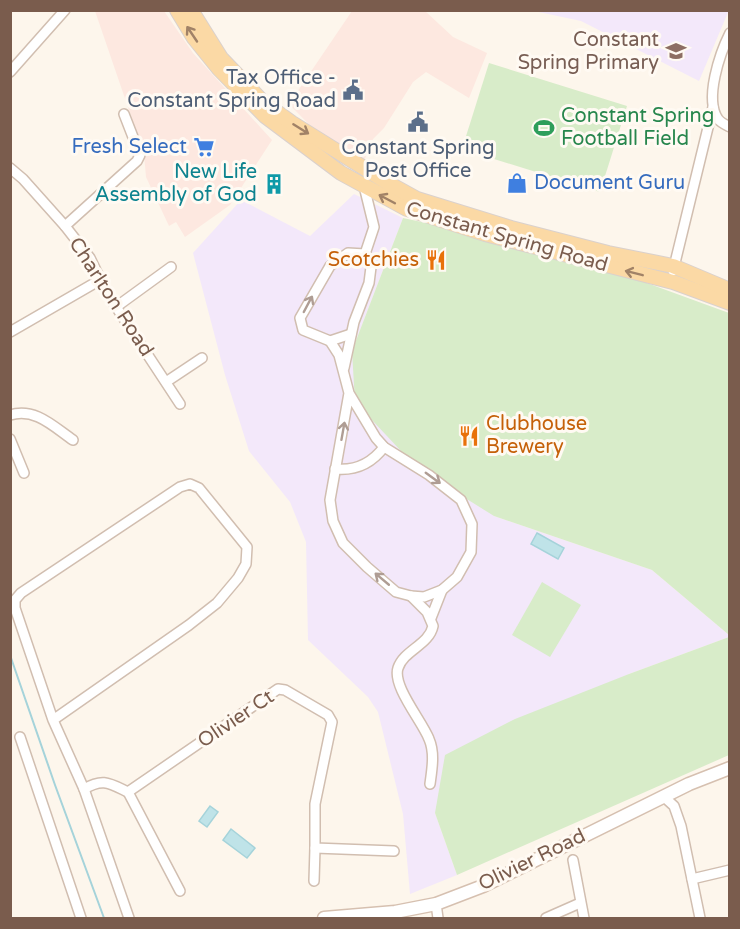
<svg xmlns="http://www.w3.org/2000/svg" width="740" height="929" font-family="'Varela Round',sans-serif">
	<rect width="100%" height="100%" fill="#fdf6ec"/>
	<g fill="#fde8e0">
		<polygon points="95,11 164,11 193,53 272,140 230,205 185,237 176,222 169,226 146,177 144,154"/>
		<polygon points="352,11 425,11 453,37 487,53 469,98 426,72 413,82 384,128 373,139 361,168 350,166 289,104"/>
	</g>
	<g fill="#f3e8fa">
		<polygon points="729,10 699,81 581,21 534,11"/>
		<polygon points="354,194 403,218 352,351 494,516 652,570 729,635 729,637 629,674 435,813 457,875 410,894 403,814 378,712 368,697 308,640 306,542 290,502 249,451 225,375 193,253 241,200 310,236"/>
	</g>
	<g fill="#d8ecc9">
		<polygon points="489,63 627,106 600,192 462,149"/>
		<polygon points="403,218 538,247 592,263 729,313 729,635 652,570 494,516 417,468 355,402 352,351"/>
		<polygon points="542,582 581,605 550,657 512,635"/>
		<polygon points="729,637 729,755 457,875 435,813 445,755 515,719 629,674"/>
	</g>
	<g fill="#bfe3e8" stroke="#a5d3da" stroke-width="1.5">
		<polygon points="537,533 564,548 558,559 531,544"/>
		<polygon points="210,806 218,812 207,827 199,821"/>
		<polygon points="231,829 255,848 247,858 223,840"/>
	</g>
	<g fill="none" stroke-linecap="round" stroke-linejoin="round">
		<polyline stroke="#a5d3da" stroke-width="2" points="10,655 55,785 104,918"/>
		<g stroke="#d1beb0" stroke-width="12">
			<g id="street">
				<path d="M730,33C720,53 704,99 718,119C721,123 726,125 730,127"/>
				<polyline points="10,72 65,10"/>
				<polyline points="10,168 23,179 65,226 90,258 107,293 180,404"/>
				<polyline points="65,226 137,161 140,155 124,114"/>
				<polyline points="673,271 713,107"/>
				<polyline points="116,307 171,267"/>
				<polyline points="10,332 100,280"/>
				<polyline points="351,334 330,341 303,330 300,318 330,266 348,253 365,254"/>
				<polyline points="330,341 339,355 349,393 376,438 384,447 429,475 461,500 472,524 471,552 457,577 442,590 424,597 411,596 396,592 367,567 343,543 333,521 330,500 349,393"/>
				<polyline points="344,368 354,322 369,283 371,267 365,254 374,227 364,186"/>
				<polyline points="166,382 202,358"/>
				<path d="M10,415C35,407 54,427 73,440"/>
				<polyline points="10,439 24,473"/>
				<path d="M335,469C355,471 372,463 384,447"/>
				<path d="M411,596L427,612L433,626C429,645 404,650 398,668C392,686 422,721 429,739C435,753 432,769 430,784"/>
				<polyline points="431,618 442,590"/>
				<polyline points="53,720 189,625 217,603 238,578 246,564 247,547 199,488 190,484 180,487 21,593 15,600 15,608 53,720 84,789 129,918"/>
				<polyline points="20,737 81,918"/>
				<path d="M84,789C103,778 109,783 128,792L278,689L285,690L328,715L332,722L315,804V848L394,851"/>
				<polyline points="128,792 180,891"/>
				<polyline points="663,796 674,806 681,826 700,918"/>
				<polyline points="573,860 584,918"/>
				<polyline points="692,879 730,870"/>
				<polyline points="314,881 315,848"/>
				<polyline points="436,904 438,918"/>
				<polyline points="546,918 580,903"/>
			</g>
		</g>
		<g stroke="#d6c0b0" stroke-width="15">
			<polyline id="secondary" points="324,918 395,912 436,904 483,886 689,784 730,768"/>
		</g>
		<g stroke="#dad1cd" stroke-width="16">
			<g id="primary">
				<polyline points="177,10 194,38 219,69 265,116 341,173 407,209 485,234 673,282 730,303"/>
				<polyline points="191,10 221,58 263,102 292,123 388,183 417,199 511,228 608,253 673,266 730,290"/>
			</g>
		</g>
		<use href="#street" stroke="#fff" stroke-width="9"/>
		<use href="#secondary" stroke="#fff" stroke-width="12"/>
		<use href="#primary" stroke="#fbd9a5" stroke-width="14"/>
	</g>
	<defs><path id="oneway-shaft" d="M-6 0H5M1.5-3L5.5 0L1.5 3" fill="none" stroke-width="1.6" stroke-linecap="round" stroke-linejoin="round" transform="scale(1.5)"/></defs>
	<g stroke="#a18267">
		<use href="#oneway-shaft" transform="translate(192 34) rotate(-124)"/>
		<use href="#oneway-shaft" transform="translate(301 129) rotate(32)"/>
		<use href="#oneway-shaft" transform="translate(387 199) rotate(-152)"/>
		<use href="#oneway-shaft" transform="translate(634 273) rotate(-166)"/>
	</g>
	<g stroke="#af9d94">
		<use href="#oneway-shaft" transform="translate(308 304) rotate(-62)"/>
		<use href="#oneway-shaft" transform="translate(343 431) rotate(-80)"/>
		<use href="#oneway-shaft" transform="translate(433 478) rotate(36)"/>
		<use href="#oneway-shaft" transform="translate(382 579) rotate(-140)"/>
	</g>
	<defs>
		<g id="school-bare" transform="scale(1.62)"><path d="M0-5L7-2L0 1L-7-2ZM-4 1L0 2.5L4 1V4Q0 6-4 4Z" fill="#8d6e63" stroke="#fffaf3" stroke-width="2.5" paint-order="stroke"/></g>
		<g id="civic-bare" transform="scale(1.62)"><path d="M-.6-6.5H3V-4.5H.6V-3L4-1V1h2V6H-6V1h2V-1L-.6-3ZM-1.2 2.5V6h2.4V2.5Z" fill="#5c6f8a" stroke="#fffaf3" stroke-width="2.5" paint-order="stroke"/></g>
		<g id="stadium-bare" transform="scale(1.62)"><path d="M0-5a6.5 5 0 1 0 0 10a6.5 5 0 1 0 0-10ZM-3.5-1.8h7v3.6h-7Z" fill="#2e9e5b" stroke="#fffaf3" stroke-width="2.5" paint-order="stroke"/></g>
		<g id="supermarket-bare" transform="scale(1.62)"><path d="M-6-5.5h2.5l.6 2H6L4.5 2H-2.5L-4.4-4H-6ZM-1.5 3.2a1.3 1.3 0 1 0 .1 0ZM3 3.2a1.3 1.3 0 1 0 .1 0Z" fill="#3f7fe0" stroke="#fffaf3" stroke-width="2.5" paint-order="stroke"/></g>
		<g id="shop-bare" transform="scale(1.62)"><path d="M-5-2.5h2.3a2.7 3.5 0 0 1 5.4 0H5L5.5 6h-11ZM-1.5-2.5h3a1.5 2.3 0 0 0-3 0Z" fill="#3f7fe0" stroke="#fffaf3" stroke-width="2.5" paint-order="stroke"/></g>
		<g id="building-bare" transform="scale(1.62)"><path d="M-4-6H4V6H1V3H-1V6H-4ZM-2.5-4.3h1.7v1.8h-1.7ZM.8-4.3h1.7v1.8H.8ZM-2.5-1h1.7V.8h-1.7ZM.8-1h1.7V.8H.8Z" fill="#0f9aa8" stroke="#fffaf3" stroke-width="2.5" paint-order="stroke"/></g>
		<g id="restaurant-bare" transform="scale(1.62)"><path d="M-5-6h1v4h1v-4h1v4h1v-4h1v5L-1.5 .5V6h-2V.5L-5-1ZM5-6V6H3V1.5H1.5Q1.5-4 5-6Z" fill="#e8710a" stroke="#fffaf3" stroke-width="2.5" paint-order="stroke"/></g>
	</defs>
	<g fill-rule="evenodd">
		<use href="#school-bare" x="676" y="51"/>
		<use href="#civic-bare" x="353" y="90"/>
		<use href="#civic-bare" x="418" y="122"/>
		<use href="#stadium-bare" x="544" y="128"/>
		<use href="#supermarket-bare" x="204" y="147"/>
		<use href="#shop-bare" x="517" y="183"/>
		<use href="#building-bare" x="274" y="184"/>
		<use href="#restaurant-bare" x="436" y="260"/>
		<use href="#restaurant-bare" x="469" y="436"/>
	</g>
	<g text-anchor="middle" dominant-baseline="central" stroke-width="6" stroke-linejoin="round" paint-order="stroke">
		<g font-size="20" fill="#785e54" stroke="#fffaf3" text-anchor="end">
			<text x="659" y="40">Constant<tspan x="659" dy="23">Spring Primary</tspan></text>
		</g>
		<g font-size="20" fill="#4e5e75" stroke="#fffaf3" text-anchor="end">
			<text x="336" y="78">Tax Office -<tspan x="336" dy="23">Constant Spring Road</tspan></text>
			<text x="418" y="148" text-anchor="middle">Constant Spring<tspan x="418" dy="23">Post Office</tspan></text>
		</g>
		<g font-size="20" fill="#27864d" stroke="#fffaf3" text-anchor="start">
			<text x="561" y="116">Constant Spring<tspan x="561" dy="23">Football Field</tspan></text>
		</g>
		<g font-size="20" fill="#366cbe" stroke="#fffaf3" text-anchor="end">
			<text x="187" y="147">Fresh Select</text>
			<text x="534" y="183" text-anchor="start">Document Guru</text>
		</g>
		<g font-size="20" fill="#0d838f" stroke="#fffaf3" text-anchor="end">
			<text x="257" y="172">New Life<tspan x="257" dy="23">Assembly of God</tspan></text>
		</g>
		<g font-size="20" fill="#7a5c4d" stroke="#fffaf3">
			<text transform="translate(507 237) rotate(16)">Constant Spring Road</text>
			<text transform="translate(111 297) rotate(57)">Charlton Road</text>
			<text transform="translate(236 719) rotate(-34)">Olivier Ct</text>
			<text transform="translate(532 860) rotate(-26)">Olivier Road</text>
		</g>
		<g font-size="20" fill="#c56008" stroke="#fffaf3" text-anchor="end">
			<text x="419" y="260">Scotchies</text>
			<text x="486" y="424" text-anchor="start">Clubhouse<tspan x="486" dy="23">Brewery</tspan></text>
		</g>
	</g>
	<rect width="740" height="929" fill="none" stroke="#7a5c4d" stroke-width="24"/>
</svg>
